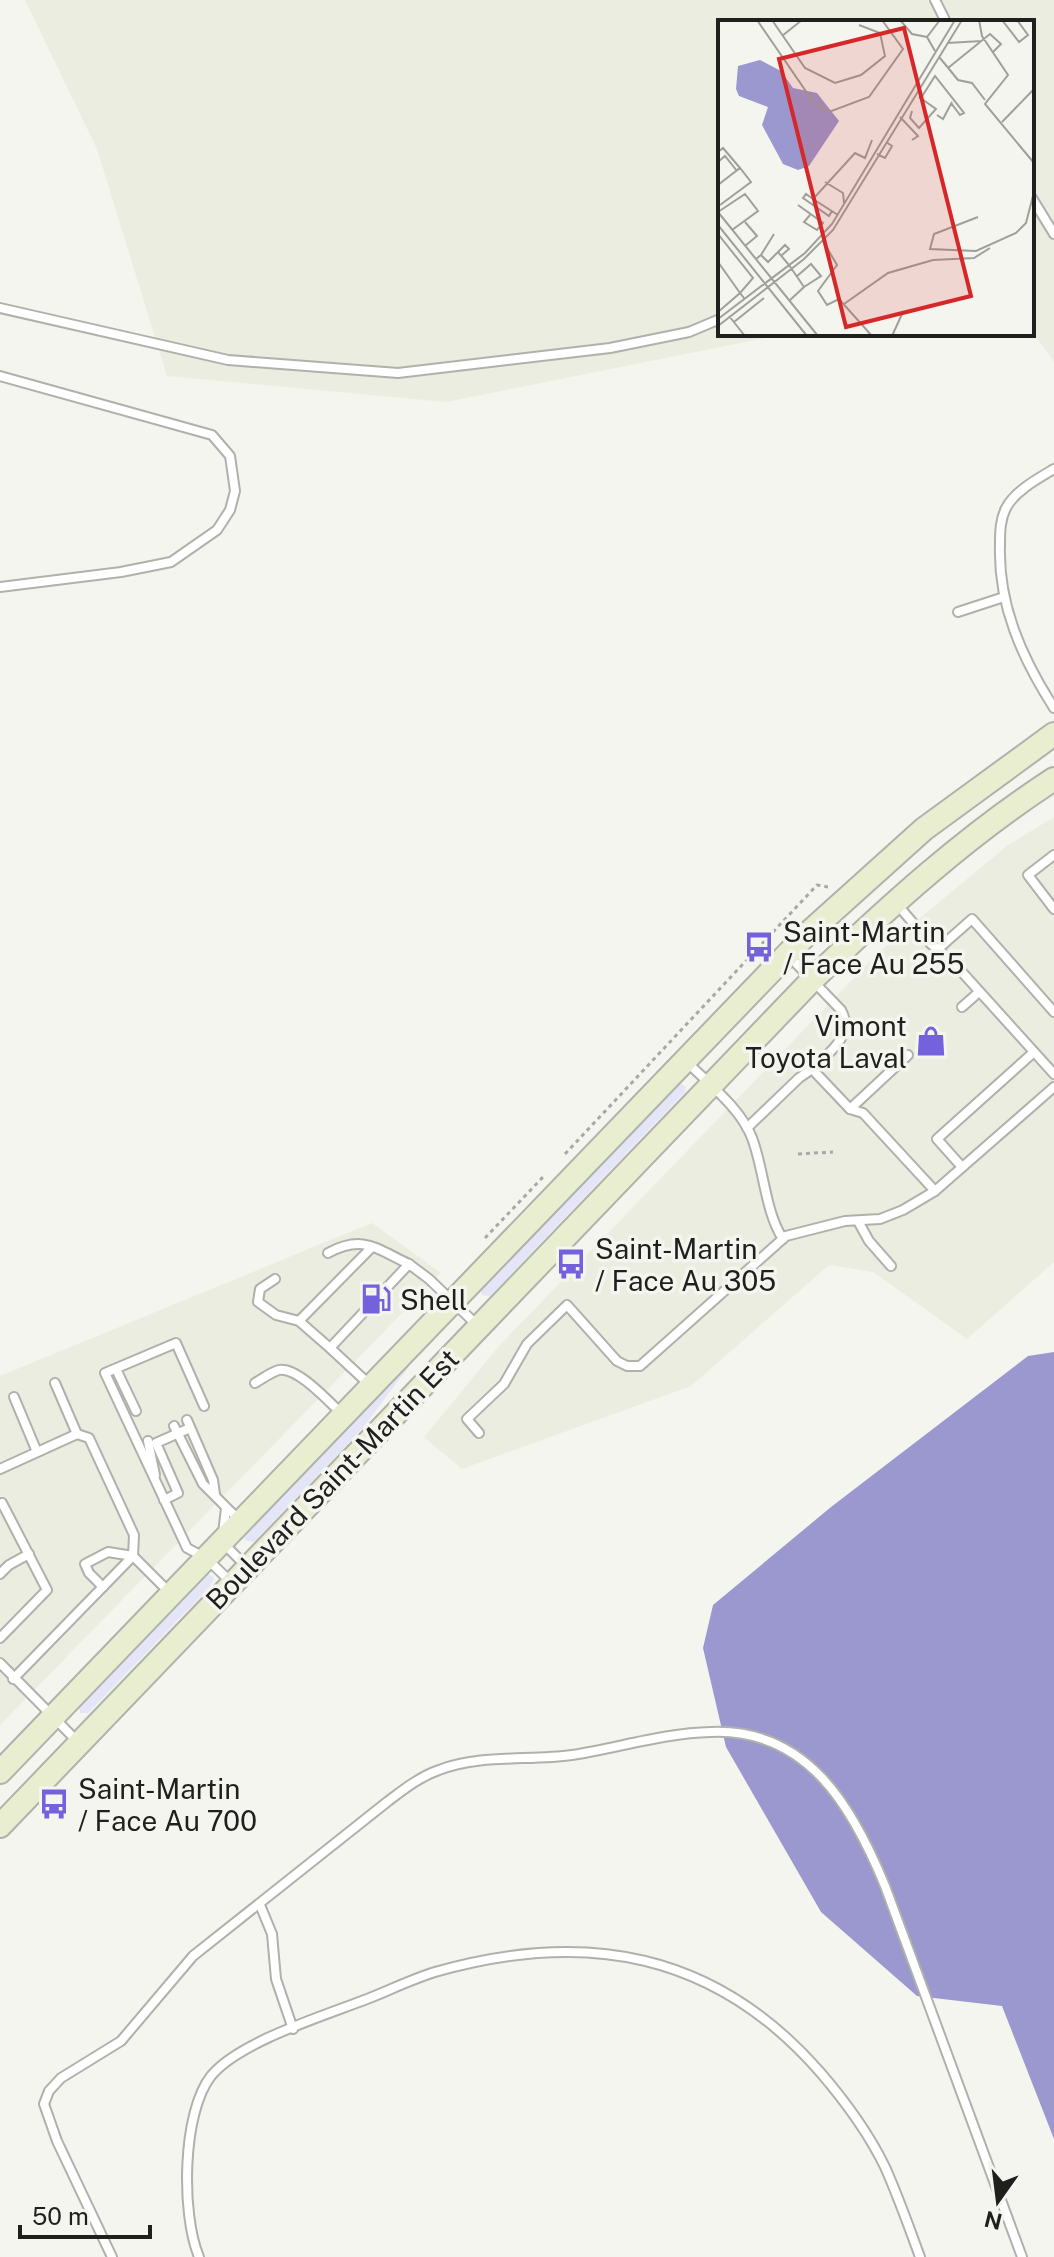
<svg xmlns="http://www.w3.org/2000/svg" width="1054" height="2257" font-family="'Public Sans',sans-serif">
	<rect width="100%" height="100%" fill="#f4f5ef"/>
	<g fill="#eaeddf">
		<polygon points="25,0 1054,0 1054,362 1032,331 1032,22 720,22 720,334 785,334 446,402 167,376 97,149"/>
		<polygon points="1054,817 1054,1262 967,1339 873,1272 829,1265 691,1386 462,1469 424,1437 500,1345 878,953 1008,845"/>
		<polygon points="372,1223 441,1273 0,1725 0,1376"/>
	</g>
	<g fill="#e5e5f8">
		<polygon points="679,1082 686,1087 685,1092 490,1296 482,1295 480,1289"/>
		<polygon points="409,1362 410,1365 362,1429 254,1542 245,1540 244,1533"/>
		<polygon points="208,1573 214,1578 210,1587 88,1713 80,1713 79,1705"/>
	</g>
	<polygon fill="#9a98ce" points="1054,1352 1054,2139 1002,2006 917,1996 821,1912 726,1747 703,1648 713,1605 831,1507 1028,1356"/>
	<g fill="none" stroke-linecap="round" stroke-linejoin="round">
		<g stroke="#afb1ab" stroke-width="12">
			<g id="lane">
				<polyline points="935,0 946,22"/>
				<polyline points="1032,198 1054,234"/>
				<polyline points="0,308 228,360 398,373 610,348 689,332 720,319"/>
				<polyline points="0,376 212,435 230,456 235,491 230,510 217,530 171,562 121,572 0,587"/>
				<path d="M1054,469C1037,479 1015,491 1006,508C1000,520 1000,532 1000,545C998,605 1022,658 1054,708"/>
				<polyline points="958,612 1004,597"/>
				<polyline points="1054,855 1028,875 1054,909"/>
				<polyline points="896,903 931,944 952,961 1054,1074"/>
				<polyline points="938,949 972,919 1054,1012"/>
				<path d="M787,954L841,1010C855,1035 829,1053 812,1069L850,1109L863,1113L935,1191"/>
				<polyline points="962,1007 979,992"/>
				<path d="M688,1063C710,1085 741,1109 752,1138C764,1169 765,1212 783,1239"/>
				<polyline points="850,1109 908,1055"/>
				<polyline points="747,1128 799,1078 812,1069"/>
				<polyline points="962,1167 937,1139 1034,1052"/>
				<polyline points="858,1221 869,1241 891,1266"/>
				<path d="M328,1253C364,1234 376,1249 409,1264"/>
				<polyline points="275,1279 260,1289 258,1302 276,1315 299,1321 330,1348"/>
				<polyline points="299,1321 372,1247"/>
				<polyline points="116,1369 136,1411"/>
				<polyline points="55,1383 77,1434"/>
				<path d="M255,1383C262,1379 271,1372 279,1370C297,1366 330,1403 343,1415"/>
				<polyline points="371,1386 330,1348 409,1264 429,1279 477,1325"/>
				<polyline points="14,1397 37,1452"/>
				<polyline points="204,1406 176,1343 105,1373 187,1548 206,1558 232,1583"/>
				<polyline points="187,1420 213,1480 215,1494"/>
				<polyline points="174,1426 203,1484 240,1521"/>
				<polyline points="479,1433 467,1419 504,1384 527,1344 567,1305 617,1361 627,1366 640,1366 786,1236 845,1221 880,1219 903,1210 935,1191 1054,1087"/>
				<polyline points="148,1441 155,1475"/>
				<polyline points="0,1469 77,1434 89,1438 134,1535 133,1556 108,1552 85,1564 89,1573 103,1587"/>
				<polyline points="164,1500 178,1493 156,1443 190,1428"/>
				<polyline points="226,1508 222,1542 247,1567"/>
				<polyline points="0,1574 9,1565 29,1554"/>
				<polyline points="0,1638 47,1590 2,1503"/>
				<polyline points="0,1663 79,1743"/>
				<polyline points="13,1679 133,1556 171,1594"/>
				<polyline points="260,1905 272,1934 276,1979 293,2029"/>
				<path d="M112,2257L57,2141L44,2104L49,2091L61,2078L121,2041L193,1956L387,1802C403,1790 419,1777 439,1770C480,1754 529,1761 572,1755C618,1748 664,1733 711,1732C808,1728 853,1808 885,1886L1022,2257"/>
				<path d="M199,2257C181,2214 182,2113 211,2076C238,2042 326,2015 367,1999C390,1990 412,1979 435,1972C586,1929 715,1952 820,2072C845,2101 868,2132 885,2167C898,2196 909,2227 920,2257"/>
			</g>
		</g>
		<g stroke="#afb1ab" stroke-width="26">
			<g id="secondary">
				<polyline points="0,1772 804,937 924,829 1054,734"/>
				<path d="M0,1826L812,980C888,907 966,836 1054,779"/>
			</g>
		</g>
		<g stroke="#a8a9a4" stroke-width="3" stroke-dasharray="4 4" stroke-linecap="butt">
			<polyline points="565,1154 817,885 828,887"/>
			<polyline points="798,1154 833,1152"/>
			<polyline points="485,1238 543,1177"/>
		</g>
		<use href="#lane" stroke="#fff" stroke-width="8"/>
		<use href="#secondary" stroke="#eaeed0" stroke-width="22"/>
	</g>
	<defs>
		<g id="bus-bare" transform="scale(2.4)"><path d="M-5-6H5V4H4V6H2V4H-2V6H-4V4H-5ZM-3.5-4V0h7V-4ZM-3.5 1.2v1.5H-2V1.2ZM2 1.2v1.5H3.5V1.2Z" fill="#7462dc" stroke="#f4f5ef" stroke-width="2.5" paint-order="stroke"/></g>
		<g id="shop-bare" transform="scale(2.4)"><path d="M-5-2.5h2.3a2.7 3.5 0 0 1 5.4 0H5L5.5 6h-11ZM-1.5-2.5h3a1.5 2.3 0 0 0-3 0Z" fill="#7462dc" stroke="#f4f5ef" stroke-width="2.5" paint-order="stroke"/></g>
		<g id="fuel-bare" transform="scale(2.4)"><path d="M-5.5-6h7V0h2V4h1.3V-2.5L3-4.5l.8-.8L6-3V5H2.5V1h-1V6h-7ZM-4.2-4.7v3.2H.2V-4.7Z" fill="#7462dc" stroke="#f4f5ef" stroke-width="2.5" paint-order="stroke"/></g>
	</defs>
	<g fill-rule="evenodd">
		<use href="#bus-bare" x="759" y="947"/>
		<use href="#shop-bare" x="931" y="1041"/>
		<use href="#bus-bare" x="571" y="1264"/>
		<use href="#fuel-bare" x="376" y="1299"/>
		<use href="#bus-bare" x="54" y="1804"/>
	</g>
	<g text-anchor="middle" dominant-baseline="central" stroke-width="7" stroke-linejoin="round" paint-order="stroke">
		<g font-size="28" fill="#1f201e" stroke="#f4f5ef" text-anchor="start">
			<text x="783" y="931">Saint-Martin<tspan x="783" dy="32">/ Face Au 255</tspan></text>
			<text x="907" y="1025" text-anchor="end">Vimont<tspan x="907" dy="32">Toyota Laval</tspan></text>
			<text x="595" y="1248">Saint-Martin<tspan x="595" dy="32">/ Face Au 305</tspan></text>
			<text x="400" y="1299">Shell</text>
			<text x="78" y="1788">Saint-Martin<tspan x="78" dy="32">/ Face Au 700</tspan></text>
		</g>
		<g font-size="28" fill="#1f201e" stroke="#f4f5ef">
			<text transform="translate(332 1479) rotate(-46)">Boulevard Saint-Martin Est</text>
		</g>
	</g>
	<g transform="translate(718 20)">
		<rect width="316" height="316" fill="#f4f5ef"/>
		<path d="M42,40L63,51L75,68L99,73L121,101L91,146L80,150L65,144L44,105L50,87L21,76L18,69L20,46Z" fill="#9a98ce"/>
		<path fill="none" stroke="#9fa09b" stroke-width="2" d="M39,0L96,83L111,92L151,77L185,29L164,0M54,0L87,48L117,63L143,55L167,36L162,13L141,5M182,0L194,14L209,17M261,0L264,16L290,55L267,84L316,143M284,0L301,22L310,15L299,0M64,16L84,0M229,23L264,21M217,31L209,17L222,0M222,38L240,60L254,63L267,80M230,48L272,14L283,24L275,32M203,78L217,56L246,93L242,95L233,83M194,91L192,98L201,108L218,89L201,77M219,95L225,99L234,82M182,97L200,116L194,120M284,102L316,69M0,132L5,128L22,148M159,134L167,138L174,126L168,122M0,142L7,136L19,151M107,162L125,173L126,183M0,165L22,148L33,162L2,185M95,179L88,174L85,178L111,196L114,191M80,185L105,203L99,210L86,202L92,195M0,192L27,174L40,191L14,210M0,192L100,316M120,195L95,179L137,133L147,138L154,120M260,197L216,214L212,229L258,231L298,213L308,203L316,172M27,202L39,216L27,226M0,205L89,316M0,214L35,258L22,273L26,278M105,221L119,245L100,271L109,285L121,279L154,316M60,232L67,225L71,229L64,235M43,235L56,214M38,239L43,235L50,242L60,232L71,245L86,267L71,281M0,242L22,273L0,292M78,257L93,244L103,256L86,267M126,284L170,253L215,240L256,238L272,228M11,296L27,316M0,299L87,233L114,204L237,0M16,302L46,278M0,306L86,239L115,210L244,0M174,316L184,294"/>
		<path fill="#d62828" fill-opacity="0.15" stroke="#d62828" stroke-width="4" d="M186,8L253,276L128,307L61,39Z"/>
		<rect width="316" height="316" fill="none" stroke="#1f201e" stroke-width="4"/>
	</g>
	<g transform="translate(998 2201) rotate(194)" stroke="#f4f5ef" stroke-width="6" paint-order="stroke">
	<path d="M0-6L14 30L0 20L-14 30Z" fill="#1f201e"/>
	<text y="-12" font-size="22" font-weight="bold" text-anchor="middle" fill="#1f201e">N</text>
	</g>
	<path d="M20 2225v12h130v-12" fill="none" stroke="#1f201e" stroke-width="4"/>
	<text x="32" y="2225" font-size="24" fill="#1f201e" stroke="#f4f5ef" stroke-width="6" paint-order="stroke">50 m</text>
</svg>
